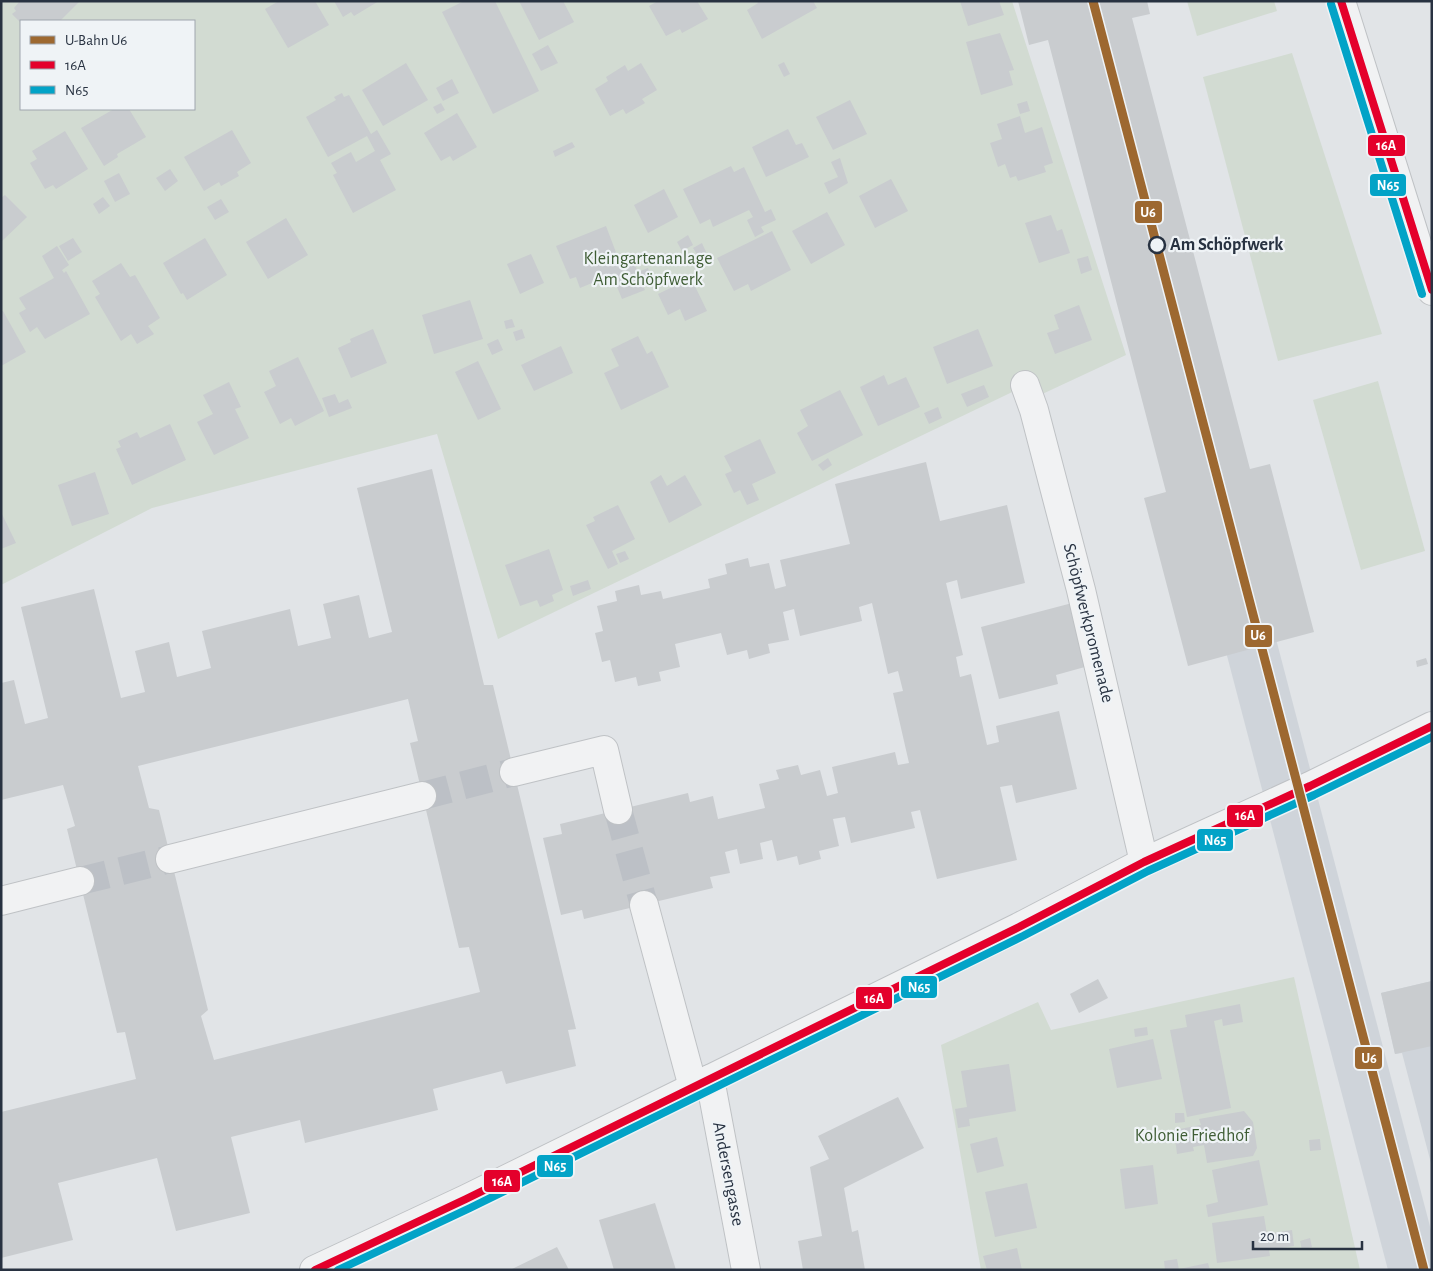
<svg xmlns="http://www.w3.org/2000/svg" width="1433" height="1271" font-family="'Alegreya Sans',sans-serif">
	<rect width="100%" height="100%" fill="#e1e4e7"/>
	<g fill="#cfd4da">
		<polygon points="1270,616 1432,1234 1432,1270 1388,1270 1220,629"/>
		<polygon points="1432,981 1432,1167 1402,1053 1395,1054 1381,993"/>
	</g>
	<g fill="#d2dbd2" fill-rule="evenodd">
		<path d="M1,1H1012L1126,355L1038,396L1025,386L498,639L437,434L152,508L1,585ZM21,21H194V109H21Z"/>
		<polygon points="1187,1 1274,1 1277,11 1197,36"/>
		<polygon points="1292,53 1382,334 1278,361 1203,77"/>
		<polygon points="1378,381 1425,551 1361,570 1313,400"/>
		<polygon points="1294,977 1360,1270 981,1270 941,1045 1038,1002 1051,1030"/>
	</g>
	<g fill="#c9cccf" fill-rule="evenodd">
		<polygon points="20,1 80,1 60,21 21,21 21,23 12,14 16,11 14,8"/>
		<polygon points="279,1 315,1 329,25 288,48 265,9"/>
		<polygon points="334,1 379,1 354,16 351,12 343,17"/>
		<polygon points="464,1 495,1 539,91 493,114 442,12"/>
		<polygon points="519,1 563,1 574,22 539,40"/>
		<polygon points="658,1 697,1 708,19 682,33 680,29 666,36 649,6"/>
		<polygon points="757,1 813,1 817,8 762,39 747,10 758,3"/>
		<polygon points="960,1 999,1 1004,15 968,26"/>
		<polygon points="1018,1 1147,1 1150,14 1132,18 1250,469 1270,464 1314,632 1188,666 1144,498 1166,492 1048,40 1029,45"/>
		<polygon points="1000,33 1014,70 1009,71 1013,85 981,95 966,42"/>
		<polygon points="548,45 558,63 541,71 532,54"/>
		<polygon points="784,62 790,74 784,77 778,65"/>
		<polygon points="406,63 428,100 383,126 362,90"/>
		<polygon points="641,63 657,90 642,99 645,103 626,114 623,109 610,116 595,89 608,81 606,77 625,65 628,71"/>
		<polygon points="452,79 459,93 443,101 436,88"/>
		<polygon points="342,93 344,97 349,95 371,134 377,130 391,154 380,160 396,190 353,213 333,175 337,173 331,163 351,152 356,162 375,151 367,136 328,157 306,117 336,100 334,97"/>
		<polygon points="850,100 867,134 833,150 816,117"/>
		<polygon points="1027,101 1030,111 1020,114 1017,104"/>
		<polygon points="441,103 445,110 437,114 433,107"/>
		<polygon points="114,109 129,109 146,137 117,154 118,157 104,166 81,128"/>
		<polygon points="457,113 477,147 453,161 450,156 441,161 424,133"/>
		<polygon points="1020,116 1025,133 1042,127 1053,163 1044,166 1046,172 1018,181 1016,176 1010,178 1005,164 998,167 990,143 1002,139 997,124"/>
		<polygon points="788,129 796,145 802,143 809,157 766,177 752,147"/>
		<polygon points="232,130 251,163 237,172 239,176 221,186 219,182 204,191 184,157"/>
		<polygon points="65,131 88,169 56,189 53,185 45,189 30,163 37,159 32,151"/>
		<polygon points="572,142 575,147 555,157 553,151"/>
		<polygon points="840,158 848,183 829,194 824,183 838,177 831,162"/>
		<polygon points="731,166 734,172 744,167 765,212 771,209 776,220 761,227 764,232 755,237 747,220 753,217 749,210 713,227 710,219 700,224 683,189"/>
		<polygon points="170,169 178,181 165,191 156,178"/>
		<polygon points="119,173 130,194 115,202 104,181"/>
		<polygon points="891,179 908,211 875,228 859,196"/>
		<polygon points="664,189 678,217 648,233 634,205"/>
		<polygon points="5,195 27,217 1,242 1,198"/>
		<polygon points="103,197 110,206 99,214 93,204"/>
		<polygon points="221,199 229,212 215,220 207,207"/>
		<polygon points="827,212 845,245 811,264 792,231"/>
		<polygon points="1051,215 1057,231 1062,229 1070,253 1039,263 1025,223"/>
		<polygon points="286,218 308,255 268,279 246,242"/>
		<polygon points="606,226 620,263 632,259 638,272 648,268 650,274 640,279 645,290 622,299 615,282 619,280 616,273 580,288 576,277 570,279 556,246"/>
		<polygon points="772,231 791,270 751,291 748,284 734,291 717,258"/>
		<polygon points="688,235 693,245 682,251 677,242"/>
		<polygon points="73,238 82,252 68,261 59,246"/>
		<polygon points="205,238 227,275 187,300 183,293 181,294 163,263"/>
		<polygon points="702,243 706,252 698,256 693,248"/>
		<polygon points="57,246 69,265 62,270 64,273 66,271 90,314 45,339 37,327 30,332 19,313 26,309 19,298 54,278 42,256"/>
		<polygon points="531,254 544,283 520,294 507,264"/>
		<polygon points="1088,256 1092,270 1081,274 1077,259"/>
		<polygon points="121,263 130,277 135,275 160,318 148,326 154,334 137,344 131,334 121,341 95,297 100,294 92,281"/>
		<polygon points="691,278 707,311 685,321 680,309 668,315 658,294"/>
		<polygon points="470,300 483,339 434,354 422,315"/>
		<polygon points="1079,305 1092,340 1055,354 1047,333 1059,329 1054,315"/>
		<polygon points="1,311 3,311 26,352 1,366"/>
		<polygon points="512,319 515,327 506,329 504,321"/>
		<polygon points="373,329 387,363 351,378 338,348 351,342 350,339"/>
		<polygon points="522,329 525,338 516,341 513,332"/>
		<polygon points="978,329 993,366 947,384 933,347"/>
		<polygon points="638,336 647,354 652,351 669,387 621,410 604,373 619,366 611,349"/>
		<polygon points="498,339 503,350 492,355 487,344"/>
		<polygon points="561,346 573,373 534,391 521,365"/>
		<polygon points="298,357 324,411 295,426 291,418 280,424 264,392 276,386 269,371"/>
		<polygon points="478,361 501,409 478,420 455,372"/>
		<polygon points="884,375 888,385 906,377 920,407 878,426 860,387"/>
		<polygon points="229,382 241,407 235,409 249,438 214,455 197,422 213,414 203,395"/>
		<polygon points="984,385 989,397 967,407 961,394"/>
		<polygon points="840,390 863,435 812,461 797,433 808,426 800,410"/>
		<polygon points="335,394 339,403 348,399 352,408 329,417 322,398"/>
		<polygon points="938,407 942,418 929,424 924,413"/>
		<polygon points="170,424 186,460 132,485 116,449 121,447 118,441 137,432 140,438"/>
		<polygon points="760,439 776,473 752,484 759,500 747,505 740,490 734,493 725,474 732,471 724,456"/>
		<polygon points="828,458 832,465 823,471 818,465"/>
		<polygon points="926,462 940,521 1007,505 1025,583 961,599 957,580 946,583 963,655 956,657 960,677 971,674 987,745 999,742 996,726 1059,711 1077,789 1016,803 1012,785 1000,787 1017,860 937,879 920,810 911,812 915,828 851,843 845,817 833,819 839,846 819,851 821,859 799,865 797,856 777,861 772,840 760,843 763,859 740,864 737,849 725,852 730,873 710,877 713,888 584,919 582,910 561,915 543,838 562,834 560,824 688,793 690,802 713,796 718,819 765,808 759,784 779,779 776,770 798,765 801,775 820,770 827,796 838,793 832,767 895,752 898,765 909,763 893,693 903,691 898,671 888,674 872,603 859,607 862,621 800,636 794,609 783,612 789,640 768,644 770,653 749,659 747,650 727,655 721,633 675,644 680,667 659,672 661,681 638,686 636,677 615,682 610,660 602,662 595,633 603,631 597,606 617,601 615,591 639,585 641,595 661,591 663,599 710,588 708,579 727,574 725,564 748,558 750,567 769,563 775,589 786,586 780,560 850,544 835,484"/>
		<path d="M432,469L484,685H493L576,1029L568,1030L576,1066L506,1084L502,1071L433,1089L438,1110L305,1143L300,1120L231,1137L250,1213L176,1231L157,1158L58,1183L73,1240L1,1258V1112L136,1079L125,1032L117,1033L67,829L75,826L63,785L1,800V683L14,680L25,724L48,718L21,607L94,589L121,698L145,692L135,651L169,642L177,677L211,668L202,631L290,609L298,646L331,638L323,604L359,595L369,638L392,632L357,488ZM408,699L418,741L410,743L459,948L469,947L480,992L214,1060L201,1016L208,1010L159,810L149,808L138,766Z"/>
		<polygon points="95,472 109,514 72,526 58,485"/>
		<polygon points="661,475 667,486 685,475 702,505 669,523 650,482"/>
		<polygon points="618,505 635,539 612,551 618,564 608,569 586,525 595,521 593,517"/>
		<polygon points="1,512 16,543 1,549"/>
		<polygon points="549,549 563,590 552,595 554,601 540,607 537,600 520,606 505,565"/>
		<polygon points="625,551 629,559 620,563 616,554"/>
		<polygon points="588,580 591,589 573,596 570,586"/>
		<polygon points="1076,602 1092,665 1056,675 1058,684 999,699 981,627"/>
		<polygon points="1426,658 1428,664 1417,667 1416,661"/>
		<polygon points="1098,979 1108,998 1079,1013 1070,994"/>
		<polygon points="1432,981 1432,1046 1395,1054 1381,993"/>
		<polygon points="1240,1004 1243,1022 1223,1026 1222,1019 1214,1021 1231,1108 1187,1117 1170,1030 1187,1027 1185,1015"/>
		<polygon points="1147,1027 1148,1035 1135,1037 1134,1029"/>
		<polygon points="1153,1039 1162,1079 1117,1088 1109,1049"/>
		<polygon points="1009,1064 1016,1111 969,1119 970,1126 958,1128 955,1109 967,1107 961,1071"/>
		<polygon points="898,1097 924,1148 844,1188 852,1232 858,1230 865,1270 803,1270 798,1241 822,1236 810,1167 829,1159 818,1136"/>
		<polygon points="1244,1111 1253,1122 1257,1148 1253,1156 1207,1163 1204,1145 1193,1147 1194,1151 1177,1154 1174,1130 1201,1125 1199,1119"/>
		<polygon points="1175,1113 1184,1113 1185,1122 1175,1123"/>
		<polygon points="997,1137 1004,1166 977,1173 970,1144"/>
		<polygon points="1320,1139 1321,1150 1310,1151 1309,1140"/>
		<polygon points="1259,1160 1268,1205 1208,1217 1206,1205 1218,1202 1212,1170"/>
		<polygon points="1153,1165 1158,1204 1125,1209 1120,1169"/>
		<polygon points="1027,1183 1037,1228 995,1237 985,1192"/>
		<polygon points="655,1203 676,1270 614,1270 599,1220"/>
		<polygon points="1264,1216 1267,1234 1292,1230 1294,1246 1269,1250 1270,1256 1217,1263 1212,1223"/>
		<polygon points="1310,1238 1312,1247 1302,1250 1300,1241"/>
		<polygon points="557,1247 569,1270 510,1270"/>
		<polygon points="1017,1248 1022,1270 987,1270 983,1256"/>
		<polygon points="1177,1259 1179,1270 1165,1270 1164,1261"/>
		<polygon points="1208,1263 1210,1270 1179,1270 1179,1269"/>
	</g>
	<g fill="none" stroke-linecap="round" stroke-linejoin="round">
		<g stroke="#bcc0c6" stroke-width="28" stroke-dasharray="28 14" stroke-linecap="butt">
			<polyline points="422,796 514,772"/>
			<polyline points="618,810 644,905"/>
			<polyline points="80,881 170,859"/>
		</g>
		<g stroke="#bfc2c5" stroke-width="30">
			<g id="minor">
				<polyline points="1341,1 1432,291"/>
				<polyline points="1025,385 1034,410 1081,590 1144,862"/>
				<polyline points="514,772 604,750 618,810"/>
				<polyline points="170,859 422,796"/>
				<polyline points="1,901 80,881"/>
				<polyline points="644,905 693,1087"/>
				<polyline points="710,1079 746,1270"/>
				<polyline points="314,1270 466,1199 710,1079 1019,927 1144,862 1310,786 1432,726"/>
			</g>
		</g>
		<use href="#minor" stroke="#f1f2f3" stroke-width="28"/>
		<g stroke="#eff3f6" stroke-width="11">
			<g id="bus-1">
				<polyline points="1341,1 1432,290"/>
				<polyline points="315,1270 466,1199 1019,927 1144,862 1310,786 1432,726"/>
			</g>
		</g>
		<g stroke="#eff3f6" stroke-width="11">
			<g id="bus-2">
				<polyline points="1331,4 1422,294"/>
				<polyline points="338,1270 470,1208 1023,936 1148,871 1314,795 1432,737"/>
			</g>
		</g>
		<use href="#bus-1" stroke="#e4002b" stroke-width="8"/>
		<use href="#bus-2" stroke="#02a3c7" stroke-width="8"/>
		<g stroke="#eff3f6" stroke-width="12">
			<polyline id="metro-1" points="1093,1 1424,1270"/>
		</g>
		<use href="#metro-1" stroke="#9d6830" stroke-width="9"/>
	</g>
	<circle fill="#eff3f6" stroke="#283241" stroke-width="2.5" cx="1157" cy="245" r="8"/>
	<g text-anchor="middle" dominant-baseline="central" stroke-width="4.5" stroke-linejoin="round" paint-order="stroke">
		<g font-size="18" font-weight="bold" fill="#283241" stroke="#eff3f6" text-anchor="start">
			<text x="1170" y="245">Am Schöpfwerk</text>
		</g>
		<g font-size="18" fill="#3f5d35" stroke="#eff3f6">
			<text x="648" y="259">Kleingartenanlage<tspan x="648" dy="21">Am Schöpfwerk</tspan></text>
			<text x="1192" y="1136">Kolonie Friedhof</text>
		</g>
		<g font-size="18" fill="#283241" stroke="#eff3f6">
			<text transform="translate(1088 623) rotate(76)">Schöpfwerkpromenade</text>
			<text transform="translate(728 1174) rotate(79)">Andersengasse</text>
		</g>
	</g>
	<g stroke="#eff3f6" stroke-width="2">
		<rect x="1367" y="134" width="39" height="23" rx="5" fill="#e4002b"/>
		<rect x="1369" y="173" width="38" height="24" rx="5" fill="#02a3c7"/>
		<rect x="1134" y="200" width="29" height="24" rx="5" fill="#9d6830"/>
		<rect x="1244" y="624" width="29" height="24" rx="5" fill="#9d6830"/>
		<rect x="1226" y="804" width="38" height="24" rx="5" fill="#e4002b"/>
		<rect x="1196" y="828" width="38" height="24" rx="5" fill="#02a3c7"/>
		<rect x="900" y="975" width="38" height="24" rx="5" fill="#02a3c7"/>
		<rect x="855" y="986" width="38" height="24" rx="5" fill="#e4002b"/>
		<rect x="1354" y="1046" width="29" height="24" rx="5" fill="#9d6830"/>
		<rect x="536" y="1154" width="38" height="24" rx="5" fill="#02a3c7"/>
		<rect x="483" y="1169" width="38" height="24" rx="5" fill="#e4002b"/>
	</g>
	<g font-size="14" text-anchor="middle" font-weight="bold" fill="#fff">
		<text x="1386" y="150">16A</text>
		<text x="1388" y="190">N65</text>
		<text x="1148" y="217">U6</text>
		<text x="1258" y="640">U6</text>
		<text x="1245" y="820">16A</text>
		<text x="1215" y="845">N65</text>
		<text x="919" y="992">N65</text>
		<text x="874" y="1003">16A</text>
		<text x="1369" y="1063">U6</text>
		<text x="555" y="1171">N65</text>
		<text x="502" y="1186">16A</text>
	</g>
	<rect width="1433" height="1271" fill="none" stroke="#283241" stroke-width="5"/>
	<rect x="20" y="20" width="175" height="90" fill="#eff3f6" stroke="#9fa6ae"/>
	<rect x="30" y="36" width="25" height="8" fill="#9d6830" stroke="#9fa6ae"/>
	<text x="65" y="45" font-size="15" fill="#283241">U-Bahn U6</text>
	<rect x="30" y="61" width="25" height="8" fill="#e4002b" stroke="#9fa6ae"/>
	<text x="65" y="70" font-size="15" fill="#283241">16A</text>
	<rect x="30" y="86" width="25" height="8" fill="#02a3c7" stroke="#9fa6ae"/>
	<text x="65" y="95" font-size="15" fill="#283241">N65</text>
	<path d="M1253 1241v8h109v-8" fill="none" stroke="#283241" stroke-width="2.5"/>
	<text x="1260" y="1241" font-size="15" fill="#283241" stroke="#eff3f6" stroke-width="4" paint-order="stroke">20 m</text>
</svg>
